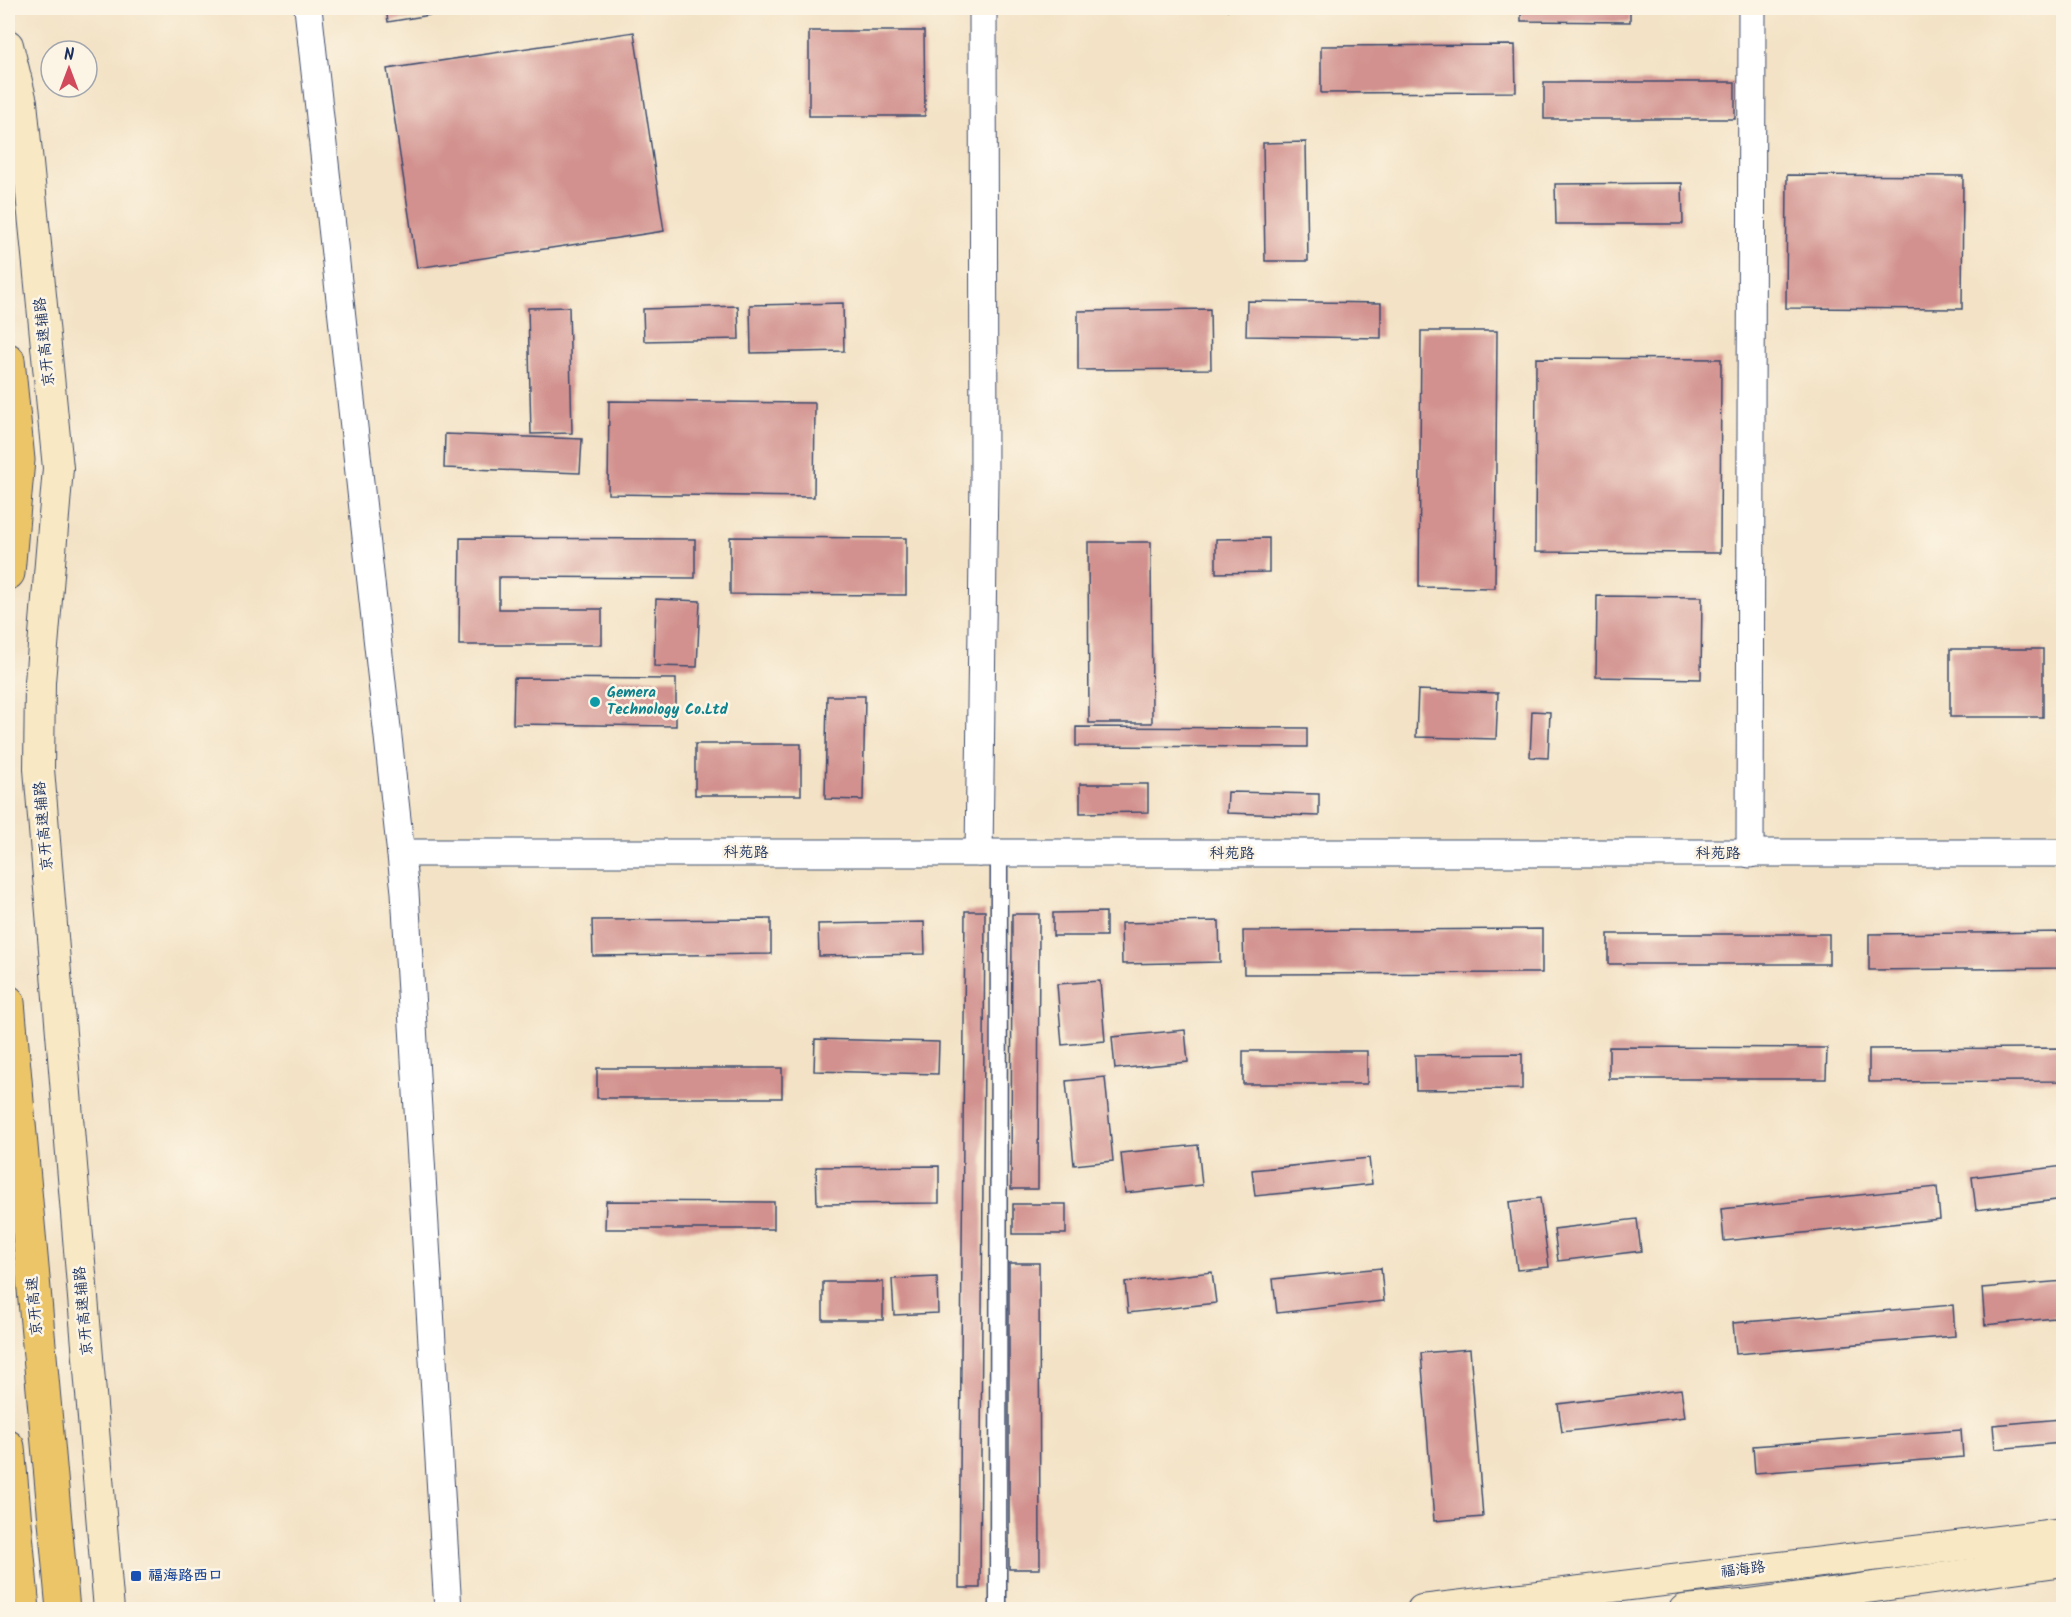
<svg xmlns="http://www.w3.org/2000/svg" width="2071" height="1617" font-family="Kalam,'LXGW WenKai TC',sans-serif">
	<rect width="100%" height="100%" fill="#fcf5e5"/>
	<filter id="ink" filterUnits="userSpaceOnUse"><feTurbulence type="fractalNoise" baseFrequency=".0167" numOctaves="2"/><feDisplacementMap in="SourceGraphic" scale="12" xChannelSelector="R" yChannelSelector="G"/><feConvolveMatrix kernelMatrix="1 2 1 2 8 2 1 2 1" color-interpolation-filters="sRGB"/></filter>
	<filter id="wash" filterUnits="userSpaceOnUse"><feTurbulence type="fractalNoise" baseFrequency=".008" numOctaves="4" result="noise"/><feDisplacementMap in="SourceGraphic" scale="24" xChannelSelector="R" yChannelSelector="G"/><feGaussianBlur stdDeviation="1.35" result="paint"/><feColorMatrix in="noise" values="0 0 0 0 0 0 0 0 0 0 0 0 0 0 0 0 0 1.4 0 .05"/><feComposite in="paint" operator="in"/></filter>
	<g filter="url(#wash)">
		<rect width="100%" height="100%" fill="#f3e2c5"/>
		<g id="blocks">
			<g fill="#d2918e">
				<polygon points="386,8 466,8 466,9 388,22"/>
				<rect x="1079" y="8" width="174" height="2"/>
				<polygon points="1521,8 1630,8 1630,22 1521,21"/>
				<polygon points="809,31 924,31 925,116 809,116"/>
				<polygon points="634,32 664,231 417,268 387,69"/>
				<polygon points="1515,45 1516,92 1321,93 1321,46"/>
				<rect x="1544" y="82" width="191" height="37"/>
				<polygon points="1306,142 1308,261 1265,261 1263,143"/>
				<polygon points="1787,175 1963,176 1962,309 1786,308"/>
				<polygon points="1682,183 1683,224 1556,224 1555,184"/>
				<polygon points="1247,301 1381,303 1381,338 1246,336"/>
				<polygon points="843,303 844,351 751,353 750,305"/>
				<polygon points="738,306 739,339 644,341 643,309"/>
				<polygon points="569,307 572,433 531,434 528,308"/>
				<polygon points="1210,309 1211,369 1078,370 1078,311"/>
				<polygon points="1421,331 1497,331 1495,588 1419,587"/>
				<polygon points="1536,358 1721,359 1720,553 1535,552"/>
				<polygon points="609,401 815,403 814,497 608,494"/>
				<polygon points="445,434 582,439 580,473 444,468"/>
				<polygon points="730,537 906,538 906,595 730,594"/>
				<polygon points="460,538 695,539 695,578 499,577 499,609 602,609 602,645 459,645"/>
				<polygon points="1269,538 1269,572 1216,573 1216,539"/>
				<polygon points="1088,542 1151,542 1152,723 1089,723"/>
				<polygon points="1597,596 1702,597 1701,679 1596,677"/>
				<polygon points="656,599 700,601 697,667 654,666"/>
				<rect x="1950" y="649" width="93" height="68"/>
				<polygon points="514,678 676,679 676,726 513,724"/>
				<polygon points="1418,690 1498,693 1496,739 1416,737"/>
				<polygon points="827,696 865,696 863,800 825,799"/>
				<polygon points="1532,711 1550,712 1548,758 1530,757"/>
				<polygon points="1076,727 1307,728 1307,747 1076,746"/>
				<rect x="695" y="744" width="106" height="51"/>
				<polygon points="1080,784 1148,784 1148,812 1080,813"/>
				<polygon points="1228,792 1319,794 1319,816 1227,813"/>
				<polygon points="965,911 985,911 980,1588 959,1588"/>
				<polygon points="1106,912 1106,936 1053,936 1053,913"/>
				<polygon points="1012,914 1039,914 1038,1189 1011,1189"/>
				<polygon points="771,919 771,954 593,956 592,920"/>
				<polygon points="1219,921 1220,962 1122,964 1121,923"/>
				<polygon points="924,922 925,954 819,956 818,924"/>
				<polygon points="1542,929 1542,973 1244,974 1243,931"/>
				<polygon points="2064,932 2064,968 1869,970 1869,934"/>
				<rect x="1608" y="934" width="221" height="30"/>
				<polygon points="1100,981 1105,1041 1062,1045 1057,984"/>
				<polygon points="1185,1030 1188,1062 1115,1069 1112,1037"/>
				<polygon points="815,1039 939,1042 938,1074 814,1071"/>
				<polygon points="1609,1047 1827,1048 1826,1079 1609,1079"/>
				<polygon points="2064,1048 2064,1081 1869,1082 1869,1049"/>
				<rect x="1243" y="1051" width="124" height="33"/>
				<polygon points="1522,1054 1522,1089 1416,1090 1415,1055"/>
				<rect x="597" y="1068" width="185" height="30"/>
				<polygon points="1105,1077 1113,1161 1074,1165 1066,1081"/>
				<polygon points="1198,1145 1202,1185 1125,1193 1121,1153"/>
				<polygon points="1369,1158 1372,1184 1255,1196 1252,1170"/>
				<polygon points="939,1166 939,1203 817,1204 816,1167"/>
				<polygon points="2064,1166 2064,1199 1976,1210 1972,1177"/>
				<polygon points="1937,1187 1940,1219 1724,1241 1721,1209"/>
				<polygon points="1540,1198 1549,1267 1517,1270 1509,1202"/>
				<polygon points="606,1201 774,1202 774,1229 605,1229"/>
				<rect x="1013" y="1204" width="53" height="30"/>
				<polygon points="1637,1219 1641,1251 1558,1261 1554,1229"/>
				<polygon points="1009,1263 1039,1263 1040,1569 1009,1569"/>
				<polygon points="1381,1268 1384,1301 1277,1313 1273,1279"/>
				<polygon points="1212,1272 1216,1303 1128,1313 1125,1282"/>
				<polygon points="937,1277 938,1313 894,1315 892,1279"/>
				<polygon points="2064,1281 2064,1317 1985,1325 1982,1288"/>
				<rect x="823" y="1282" width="60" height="38"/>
				<polygon points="1953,1305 1955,1336 1736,1354 1733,1323"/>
				<polygon points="1470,1349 1483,1517 1434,1521 1421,1353"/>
				<polygon points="1681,1389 1685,1417 1562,1432 1558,1404"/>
				<polygon points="2060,1419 2062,1443 1995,1449 1993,1425"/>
				<polygon points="1961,1430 1963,1457 1755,1473 1753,1446"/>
			</g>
		</g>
	</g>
	<g filter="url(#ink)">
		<use href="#blocks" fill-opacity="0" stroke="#3b4a6d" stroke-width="1.5"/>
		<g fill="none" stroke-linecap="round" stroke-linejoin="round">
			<g stroke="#3b4a6d" stroke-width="19">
				<polyline id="pedestrian" points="998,1610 999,854"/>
			</g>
			<g stroke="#3b4a6d" stroke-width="29">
				<g id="tertiary">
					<polyline points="308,8 405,892 448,1610"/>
					<polyline points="401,853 2064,853"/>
					<polyline points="979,853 984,479 983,8"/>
					<polyline points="1750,854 1752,8"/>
				</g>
			</g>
			<g stroke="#3b4a6d" stroke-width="32">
				<g id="secondary">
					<polyline points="8,45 22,102 58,468 40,682 39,769 109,1610"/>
					<polyline points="1422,1610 2064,1533"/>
					<polyline points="1684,1610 1742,1605 2064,1561"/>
				</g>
			</g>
			<g stroke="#3b4a6d" stroke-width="35">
				<g id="motorway">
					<polyline points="8,360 18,460 8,573"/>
					<polyline points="8,1002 63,1610"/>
					<polyline points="8,1447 23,1610"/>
				</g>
			</g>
			<use href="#pedestrian" stroke="#fff" stroke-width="16"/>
			<use href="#tertiary" stroke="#fff" stroke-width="27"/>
			<use href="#secondary" stroke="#f8e8c3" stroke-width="30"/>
			<use href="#motorway" stroke="#edc569" stroke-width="33"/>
		</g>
	</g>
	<circle fill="#0f9aa8" stroke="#fcf5e5" stroke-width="2" cx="595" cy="702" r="6"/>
	<rect fill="#1a4fb4" stroke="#fcf5e5" stroke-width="2" x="130" y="1570" width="12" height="12" rx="3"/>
	<g text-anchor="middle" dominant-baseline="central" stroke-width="5" stroke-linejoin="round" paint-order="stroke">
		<g font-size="15" fill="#1b2f5e" stroke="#fcf5e5">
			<text transform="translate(45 342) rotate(-96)">京开高速辅路</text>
			<text transform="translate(44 826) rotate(-95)">京开高速辅路</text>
			<text x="746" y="853">科苑路</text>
			<text x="1232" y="854">科苑路</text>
			<text x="1718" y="854">科苑路</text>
			<text transform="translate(35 1306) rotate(-95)">京开高速</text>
			<text transform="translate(84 1311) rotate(-95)">京开高速辅路</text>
			<text transform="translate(1743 1570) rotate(-7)">福海路</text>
		</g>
		<g font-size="15" font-weight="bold" fill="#0d838f" stroke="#fcf5e5" text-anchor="start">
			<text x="607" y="693">Gemera<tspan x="607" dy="17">Technology Co.Ltd</tspan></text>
		</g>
		<g font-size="15" font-weight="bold" fill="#164399" stroke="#fcf5e5" text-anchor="start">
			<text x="148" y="1576">福海路西口</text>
		</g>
	</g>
	<rect width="2071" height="1617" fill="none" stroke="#fcf5e5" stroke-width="30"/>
	<g transform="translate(69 69)"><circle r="28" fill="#fcf5e5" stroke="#a2a6af" stroke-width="1.5"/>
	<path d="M0-4.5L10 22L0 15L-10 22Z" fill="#d1495b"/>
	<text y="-9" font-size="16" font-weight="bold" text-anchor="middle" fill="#1b2f5e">N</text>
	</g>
</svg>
